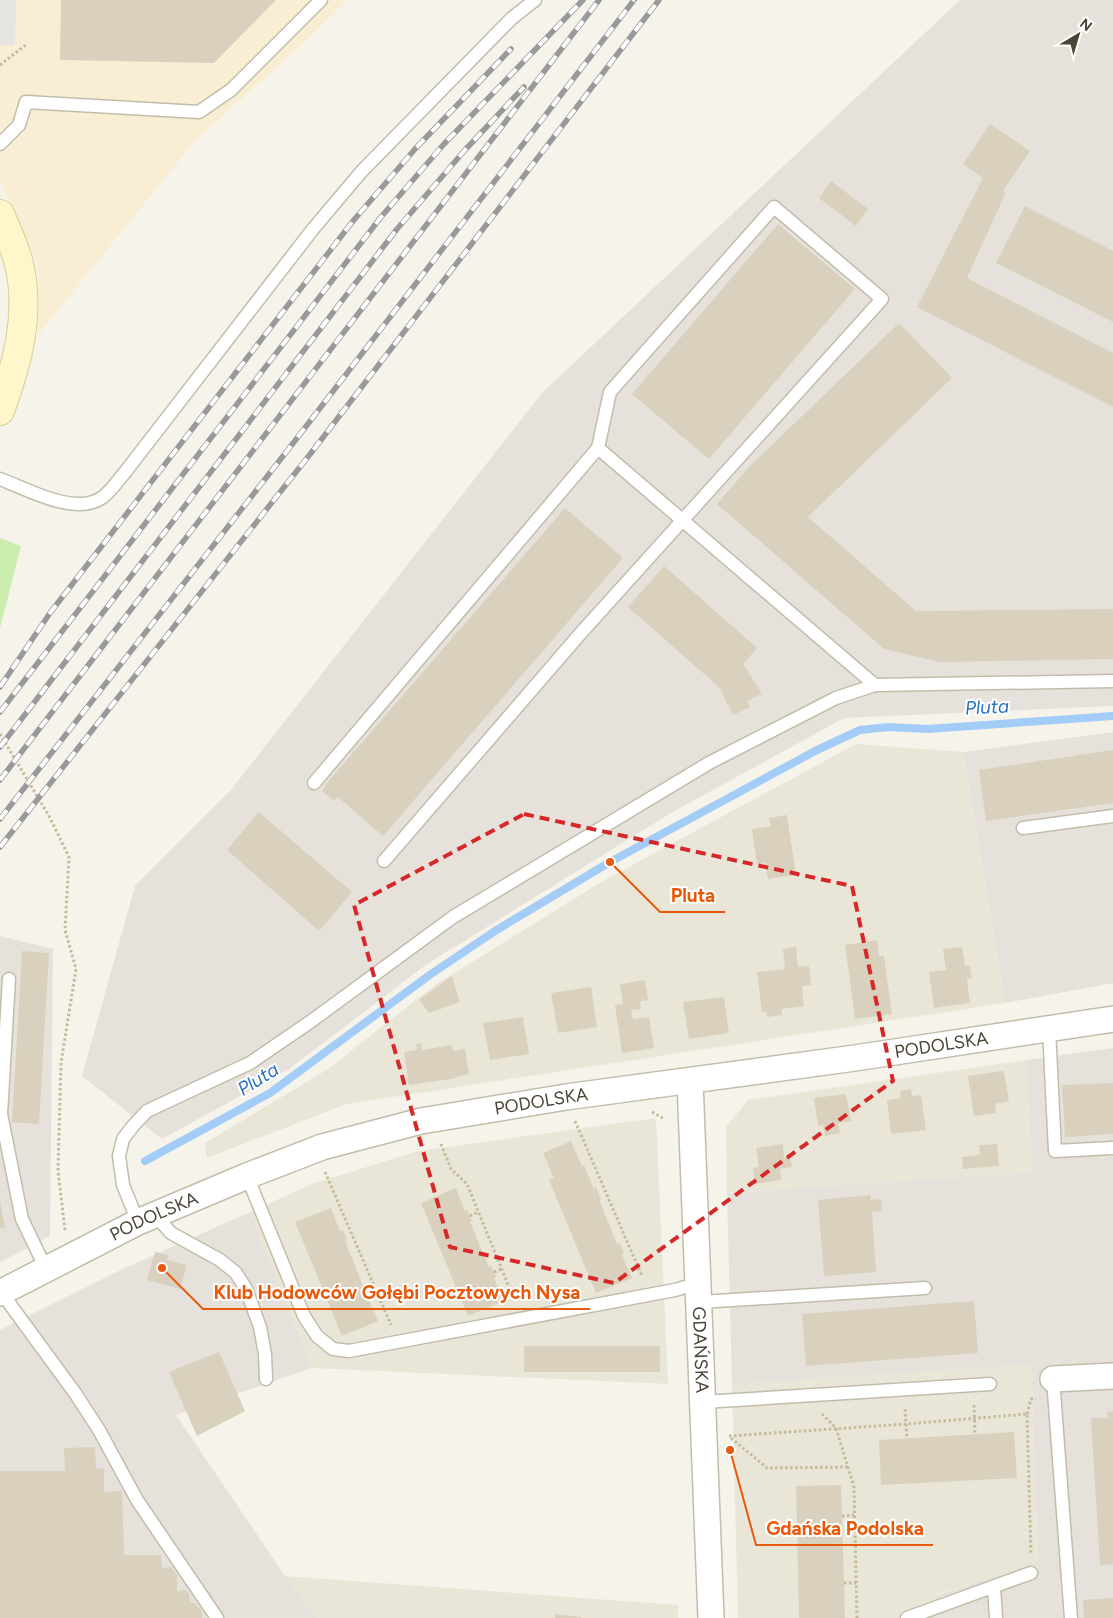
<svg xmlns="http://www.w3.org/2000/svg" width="1113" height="1618" font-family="Figtree,sans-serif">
	<rect width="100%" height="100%" fill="#f6f3ea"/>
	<g fill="#eae6d7">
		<polygon points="856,744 963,752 1005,1003 347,1104 207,1158 205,1143 328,1069 435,985 603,881"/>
		<polygon points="1026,1060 1032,1172 727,1193 726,1127 748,1100"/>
		<polygon points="656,1118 668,1384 312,1368 250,1212 312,1184 418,1151"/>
		<polygon points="1031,1365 1038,1562 935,1595 937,1618 738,1618 732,1384"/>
		<polygon points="285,1576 678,1605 678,1618 317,1618"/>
	</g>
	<polygon fill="#f9edd4" points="0,0 348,0 297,49 195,141 38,335 38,266 0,181"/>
	<g fill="#e6e2db">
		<polygon points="960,0 1113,0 1113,706 844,718 671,813 427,964 289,1069 162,1139 82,1076 135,886 230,791 542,393"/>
		<polygon points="1113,732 1113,983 1005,1003 963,752"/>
		<polygon points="0,936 53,949 50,1236 0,1262"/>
		<polygon points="1113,1048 1113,1618 937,1618 935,1596 1038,1561 1031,1365 732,1384 727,1193 1032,1172 1026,1060"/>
		<polygon points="250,1212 312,1368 176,1415 285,1576 317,1618 0,1618 0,1330 125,1268"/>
	</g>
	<polygon fill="#ccedb0" points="0,538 21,546 0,628"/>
	<polygon fill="#e7e5e1" points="0,0 16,0 15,45 0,45"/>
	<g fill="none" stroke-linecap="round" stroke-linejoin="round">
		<polyline stroke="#a3ccf6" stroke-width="8" points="145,1161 270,1093 431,974 495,931 610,862 817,750 860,730 889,727 927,729 1113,716"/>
	</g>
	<g fill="#d9d1be">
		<polygon points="61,0 276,0 214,63 60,60"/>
		<polygon points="990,124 1030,151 1003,191 1006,192 967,278 1113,353 1113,407 917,307 983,178 963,164"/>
		<polygon points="831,181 868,209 856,226 819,198"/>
		<polygon points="1025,206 1113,251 1113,322 996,263"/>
		<polygon points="778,224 855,289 709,459 632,394"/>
		<polygon points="899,323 952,378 808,517 916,611 1113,609 1113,659 940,662 884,649 717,504 750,466"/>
		<polygon points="565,508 623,558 383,836 338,797 334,801 322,791 326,786 325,785"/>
		<polygon points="664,566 757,648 743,664 762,694 747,701 750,707 733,715 719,687 628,607"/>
		<polygon points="1113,750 1113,803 986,821 979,770"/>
		<polygon points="259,812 352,892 319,931 227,850"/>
		<polygon points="787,815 796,875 768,879 765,863 757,864 752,829 771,826 769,818"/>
		<polygon points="877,940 879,956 884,956 892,1014 855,1019 845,945"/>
		<polygon points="796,947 798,967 809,966 811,985 802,986 804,1006 782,1009 782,1015 767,1017 766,1011 762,1012 757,972 785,969 783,949"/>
		<polygon points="962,947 965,966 970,966 972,978 967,979 970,1003 934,1008 929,972 946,970 943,949"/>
		<polygon points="22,951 49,953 39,1124 12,1122"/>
		<polygon points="452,976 460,1002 429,1013 419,1000"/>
		<polygon points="645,980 648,1000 640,1001 641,1009 631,1010 633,1019 649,1017 654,1048 622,1053 615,1005 623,1004 620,984"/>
		<polygon points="591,987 597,1027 558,1033 551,993"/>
		<polygon points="724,997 729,1033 689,1039 683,1002"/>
		<polygon points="523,1017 529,1054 490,1060 483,1023"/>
		<polygon points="421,1043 422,1050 452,1045 453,1051 465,1049 469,1074 456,1077 457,1078 409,1085 404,1052 417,1050 416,1044"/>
		<polygon points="1004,1071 1009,1101 995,1104 996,1113 974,1116 968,1076"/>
		<polygon points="1113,1083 1113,1134 1065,1137 1062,1085"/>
		<polygon points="911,1089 912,1096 921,1095 926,1130 891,1134 887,1100 901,1098 900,1091"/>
		<polygon points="846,1094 851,1121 838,1123 840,1133 825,1136 823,1125 818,1126 814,1098"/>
		<polygon points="571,1141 582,1166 584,1165 594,1189 596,1187 601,1199 599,1200 617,1244 620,1243 624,1254 622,1255 632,1278 596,1293 549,1180 554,1178 543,1153"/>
		<polygon points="783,1144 784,1158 790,1157 792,1167 780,1169 781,1180 755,1184 753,1168 759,1167 756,1148"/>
		<polygon points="997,1144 999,1166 963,1169 962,1157 980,1155 979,1145"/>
		<polygon points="456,1188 465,1211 467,1210 470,1216 472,1221 470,1222 489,1267 491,1266 494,1272 496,1277 494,1278 504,1301 468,1316 421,1203"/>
		<polygon points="870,1195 871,1200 881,1199 882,1211 872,1212 876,1272 824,1276 818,1200"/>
		<polygon points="0,1200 5,1228 0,1228"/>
		<polygon points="331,1208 340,1231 343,1230 345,1235 347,1241 345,1241 363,1286 365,1285 370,1297 368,1298 378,1321 342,1336 295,1222"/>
		<polygon points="155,1252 168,1255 167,1260 187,1265 180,1289 147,1280"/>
		<polygon points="974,1301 978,1353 806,1366 802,1314"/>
		<rect x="524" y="1346" width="136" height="26"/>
		<polygon points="219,1352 245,1411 197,1436 169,1372"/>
		<polygon points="1113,1411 1113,1564 1100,1565 1091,1418 1108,1418 1107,1412"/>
		<polygon points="1014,1432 1017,1478 881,1485 879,1440"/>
		<polygon points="95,1447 96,1469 104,1468 104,1492 122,1491 124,1555 161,1555 162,1568 171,1567 177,1575 177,1591 186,1590 189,1594 190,1603 195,1603 202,1612 202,1618 0,1618 0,1471 65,1471 64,1448"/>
		<polygon points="841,1485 845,1618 799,1618 796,1486"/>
		<polygon points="1113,1598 1113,1618 1084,1618 1083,1600"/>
		<polygon points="555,1614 581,1617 581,1618 555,1618"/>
	</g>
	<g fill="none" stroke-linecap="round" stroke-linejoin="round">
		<g stroke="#c2bdab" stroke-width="15">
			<g id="lane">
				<polyline points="0,144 19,125 26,102 199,112 231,90 321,0"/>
				<path d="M0,479C27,489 76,517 103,497C112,490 119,479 126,471L313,229L362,171L512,18L535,0"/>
				<polyline points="314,783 598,448"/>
				<polyline points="1023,828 1113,816"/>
				<polyline points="384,861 580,634 882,299 774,207 610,392 598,448 875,685"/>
				<polyline points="9,979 1,1114 22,1219 46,1269"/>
				<polyline points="1049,1029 1055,1151 1113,1148"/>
				<polyline points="247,1176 304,1316 317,1336 333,1349 349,1351 675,1290 699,1283"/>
				<polyline points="155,1215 171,1233 220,1260 236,1273 246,1289 260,1327 265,1354 266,1379"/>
				<polyline points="138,1222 123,1185 119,1156 123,1139 133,1126 147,1111 250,1063 310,1022 453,917 709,763 836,698 875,685 1113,681"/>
				<polyline points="1,1292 75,1393 99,1430 137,1500 217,1618"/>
				<polyline points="700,1302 925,1288"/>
				<polyline points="1053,1379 1071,1618"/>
				<polyline points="703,1402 990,1384"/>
				<polyline points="994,1587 996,1618"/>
				<polyline points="907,1618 1031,1573"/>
			</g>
		</g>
		<g stroke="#c2bdab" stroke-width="28">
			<g id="street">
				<path id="s1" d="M690,1081L711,1618"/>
				<path id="s2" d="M0,1293L138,1222L247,1176L322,1147L421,1121L566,1097L855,1058L1113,1019"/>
				<polyline points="1053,1379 1113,1376"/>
			</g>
		</g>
		<g stroke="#d9ce96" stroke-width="30">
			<path id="secondary" d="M0,214C7,231 15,247 19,264C31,314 17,365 0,411"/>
		</g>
		<g stroke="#c5bb9b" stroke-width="3" stroke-dasharray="2.5 2.5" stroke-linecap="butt">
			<polyline points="0,65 27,44"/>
			<polyline points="0,734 49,816 69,857 65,930 76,969 61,1063 58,1171 65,1230"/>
			<polyline points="652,1112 664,1119"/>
			<polyline points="575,1121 642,1276"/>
			<polyline points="441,1144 451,1169 467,1184 514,1299"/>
			<polyline points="325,1172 391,1325"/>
			<polyline points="470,1216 478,1212"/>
			<polyline points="494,1272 501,1269"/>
			<polyline points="368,1291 375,1288"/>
			<polyline points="974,1405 975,1434"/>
			<polyline points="905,1409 907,1438"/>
			<polyline points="822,1414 836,1428 854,1487 857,1618"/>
			<polyline points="1027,1414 1031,1399 1036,1399"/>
			<polyline points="729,1436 906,1424 1027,1414 1031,1554"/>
			<polyline points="731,1438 767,1468 848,1467"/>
			<polyline points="842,1516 854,1515"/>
			<polyline points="844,1583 856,1583"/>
		</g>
		<use href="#lane" stroke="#fff" stroke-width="12"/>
		<use href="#street" stroke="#fff" stroke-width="25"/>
		<use href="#secondary" stroke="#fff7cb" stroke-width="28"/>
		<g stroke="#999" stroke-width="5.5">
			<g id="rail">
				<polyline points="0,687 50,613 353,221 415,149 511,49"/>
				<polyline points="0,712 381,217 444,144 583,0"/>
				<polyline points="0,747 397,229 465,150 524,87"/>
				<polyline points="0,780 599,0"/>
				<polyline points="0,819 294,442 634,0"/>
				<polyline points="0,847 311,453 659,0"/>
			</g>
		</g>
		<use href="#rail" stroke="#fff" stroke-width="4" stroke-dasharray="11" stroke-linecap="butt"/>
	</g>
	<path fill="none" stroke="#d62828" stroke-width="4" stroke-dasharray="10 6" stroke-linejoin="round" d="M524,814L852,886L893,1081L614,1283L450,1247L354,905Z"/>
	<g text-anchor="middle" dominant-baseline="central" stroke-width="4" stroke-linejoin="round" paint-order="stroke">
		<g font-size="18" fill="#4b4537" stroke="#fff">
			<text stroke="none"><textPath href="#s2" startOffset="982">PODOLSKA</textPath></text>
			<text stroke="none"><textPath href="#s2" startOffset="578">PODOLSKA</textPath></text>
			<text stroke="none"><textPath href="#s2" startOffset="172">PODOLSKA</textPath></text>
			<text stroke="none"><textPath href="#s1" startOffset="269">GDAŃSKA</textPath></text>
		</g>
		<g font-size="19" font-style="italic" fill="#2671c0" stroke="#fff">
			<text transform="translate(987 707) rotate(-3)">Pluta</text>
			<text transform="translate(258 1079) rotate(-32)">Pluta</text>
		</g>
	</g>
	<path fill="none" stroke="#e8590c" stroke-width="2" d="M610 862L660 912H725M162 1268L203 1309H590M730 1450L756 1545H933"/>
	<g fill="#e8590c" stroke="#fff" stroke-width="2">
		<circle cx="610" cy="862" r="5"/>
		<circle cx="162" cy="1268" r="5"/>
		<circle cx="730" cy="1450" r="5"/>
	</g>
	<g font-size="19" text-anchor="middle" font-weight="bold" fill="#e8590c" stroke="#fff" stroke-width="4" stroke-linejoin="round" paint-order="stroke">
		<text x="693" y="902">Pluta</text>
		<text x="397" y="1299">Klub Hodowców Gołębi Pocztowych Nysa</text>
		<text x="845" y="1535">Gdańska Podolska</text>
	</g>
	<g transform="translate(1078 35) rotate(38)" stroke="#ffffff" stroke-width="4" paint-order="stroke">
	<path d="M0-4L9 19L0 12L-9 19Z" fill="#4b4537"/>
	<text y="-8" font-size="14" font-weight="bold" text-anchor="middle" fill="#4b4537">N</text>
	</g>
</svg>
